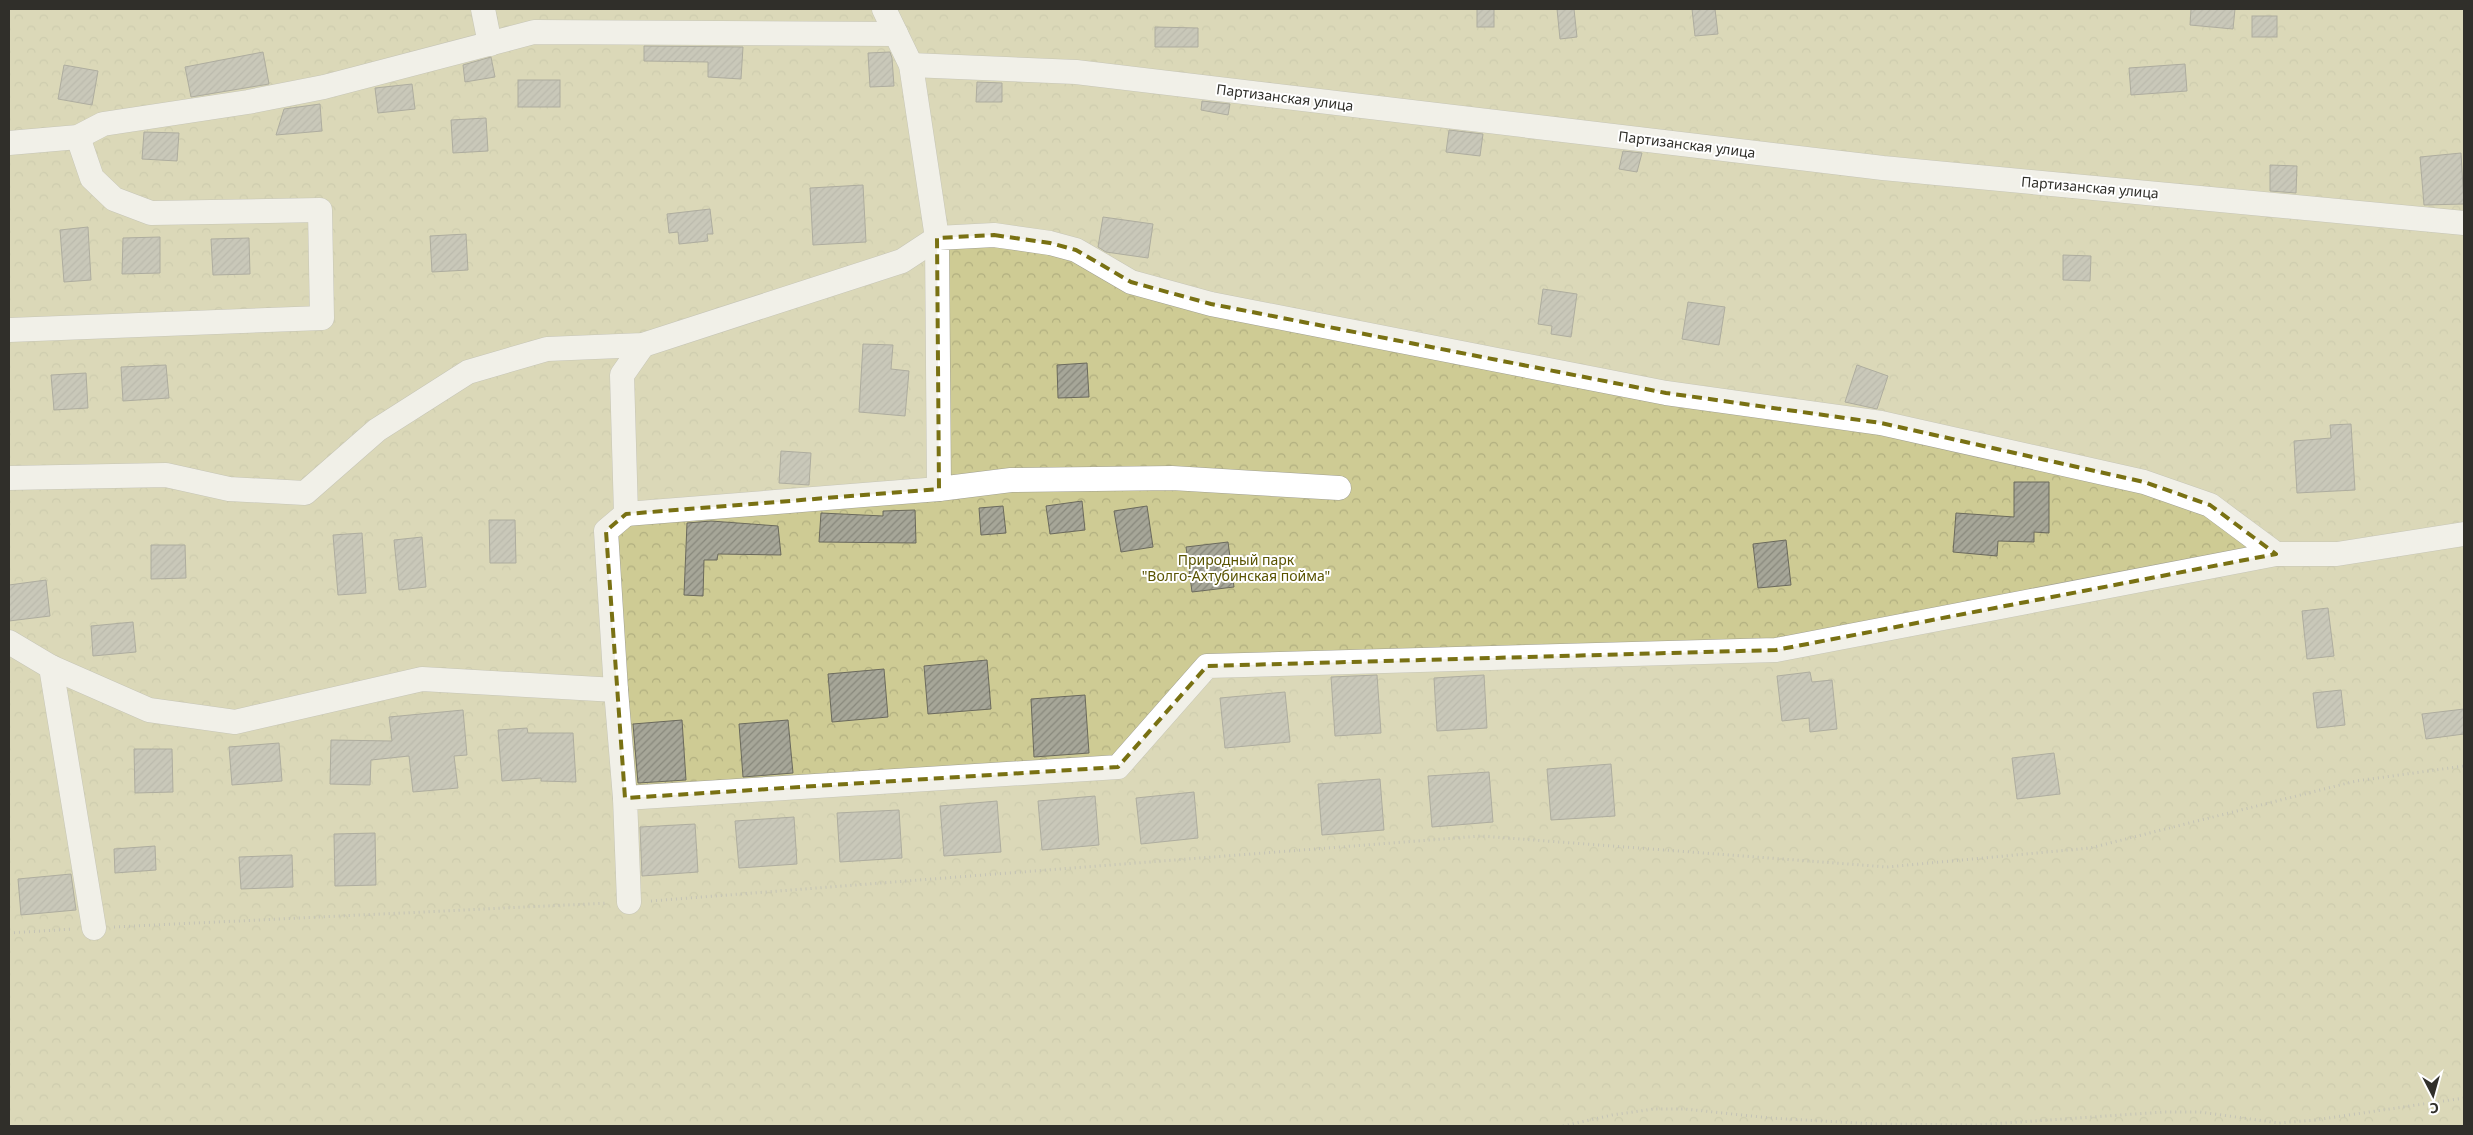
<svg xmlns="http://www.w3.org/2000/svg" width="2473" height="1135" font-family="'Noto Sans',sans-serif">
	<defs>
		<pattern id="park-crowns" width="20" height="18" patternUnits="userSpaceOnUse" patternTransform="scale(1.25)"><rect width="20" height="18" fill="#cecb94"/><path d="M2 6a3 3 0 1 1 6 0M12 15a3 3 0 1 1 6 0" fill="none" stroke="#b1af80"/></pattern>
		<pattern id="building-hatch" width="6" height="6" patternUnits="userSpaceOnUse" patternTransform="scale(1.25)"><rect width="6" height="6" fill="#a6a698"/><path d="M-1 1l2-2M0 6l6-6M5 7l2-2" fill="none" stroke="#88887c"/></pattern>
	</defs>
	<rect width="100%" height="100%" fill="#e5e4d5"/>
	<rect fill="url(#park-crowns)" x="9" y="9" width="2455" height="1117"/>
	<g fill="url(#building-hatch)" stroke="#6b6a5d">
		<rect x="1477" y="9" width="17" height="18"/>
		<polygon points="1557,9 1574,9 1577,37 1560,39"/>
		<polygon points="1692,9 1715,9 1718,34 1695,36"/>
		<polygon points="2191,9 2235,9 2233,29 2190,25"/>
		<rect x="2252" y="16" width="25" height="21"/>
		<polygon points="1155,27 1198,28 1198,47 1155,47"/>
		<polygon points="644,46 743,47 741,79 708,77 708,62 644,61"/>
		<polygon points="263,52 269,84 191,97 185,67"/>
		<polygon points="890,52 892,58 894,86 870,87 868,53"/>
		<polygon points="491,57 495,77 465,82 463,65"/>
		<polygon points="2185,64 2187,91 2131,95 2129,68"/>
		<polygon points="64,65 98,71 92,105 58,99"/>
		<rect x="518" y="80" width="42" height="27"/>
		<polygon points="977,82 1002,83 1002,102 976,102"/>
		<polygon points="412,84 415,109 378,113 375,88"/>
		<polygon points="1202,101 1230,104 1228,115 1201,110"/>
		<polygon points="320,104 322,131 276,135 284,109"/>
		<polygon points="486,118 488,151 453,153 451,120"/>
		<polygon points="1449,130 1483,134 1480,156 1446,152"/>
		<polygon points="144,132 179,133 177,161 142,159"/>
		<polygon points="1623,151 1642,153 1637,172 1619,169"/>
		<polygon points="2461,153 2464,204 2424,205 2420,157"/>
		<polygon points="2270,165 2297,166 2296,193 2270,191"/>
		<polygon points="863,185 866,242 813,245 810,188"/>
		<polygon points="710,209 713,234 707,234 708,241 679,244 678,232 669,233 667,214"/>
		<polygon points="1103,217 1153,224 1148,258 1106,252 1098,247"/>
		<polygon points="88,227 91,280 64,282 60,230"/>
		<polygon points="466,234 468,270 432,272 430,236"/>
		<polygon points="160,237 160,273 122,274 123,238"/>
		<polygon points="249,238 250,274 213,275 211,239"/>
		<polygon points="2063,255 2091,256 2090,281 2063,280"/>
		<polygon points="1543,289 1577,294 1571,337 1551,334 1552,326 1538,324"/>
		<polygon points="1688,302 1725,307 1719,345 1682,339"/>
		<polygon points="863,344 893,345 891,369 909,371 905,416 859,412"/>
		<polygon points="1087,363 1089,397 1058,398 1057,365"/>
		<polygon points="166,365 169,398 123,401 121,367"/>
		<polygon points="1857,365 1888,376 1877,409 1845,402"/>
		<polygon points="86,373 88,408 54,410 51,375"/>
		<polygon points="2351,424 2355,490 2297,493 2294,441 2331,438 2330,425"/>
		<polygon points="781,451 811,453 809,485 779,483"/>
		<polygon points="2014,482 2049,482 2049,533 2034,532 2034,542 1998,541 1997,556 1953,552 1956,513 2014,517"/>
		<polygon points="1082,501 1085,530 1050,534 1046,506"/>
		<polygon points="1003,506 1006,533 981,535 979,508"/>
		<polygon points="1147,506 1153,547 1121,552 1114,511"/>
		<polygon points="915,510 916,543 819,542 821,513 883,516 883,511"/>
		<polygon points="489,520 515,520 516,563 490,563"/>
		<polygon points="711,521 778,526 781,555 718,554 717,560 704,560 703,596 684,595 687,523"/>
		<polygon points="362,533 366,593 338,595 333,535"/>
		<polygon points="422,537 426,587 399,590 394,540"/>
		<polygon points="1786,540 1791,585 1758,588 1753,544"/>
		<polygon points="1228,542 1234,587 1192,592 1186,547"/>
		<polygon points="151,545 185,545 186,578 151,579"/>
		<polygon points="46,580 50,616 9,621 9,585"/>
		<polygon points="2328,608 2334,656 2307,659 2302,611"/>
		<polygon points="133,622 136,652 93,656 91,626"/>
		<polygon points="987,660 991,709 928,714 924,666"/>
		<polygon points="884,669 888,717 832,722 828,674"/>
		<polygon points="1810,672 1812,682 1832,680 1837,729 1810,732 1809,718 1782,721 1777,676"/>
		<polygon points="1377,675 1381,733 1335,736 1331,677"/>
		<polygon points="1484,675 1487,728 1437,731 1434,678"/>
		<polygon points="2341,690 2345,725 2317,728 2313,693"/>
		<polygon points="1285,692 1290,742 1225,748 1220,698"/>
		<polygon points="1085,695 1089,753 1034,757 1031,699"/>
		<polygon points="2464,709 2464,734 2426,739 2422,714"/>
		<polygon points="463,710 467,755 454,756 458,788 413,792 409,756 371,760 370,785 330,784 331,740 392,741 389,717"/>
		<polygon points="682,720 686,780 638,783 633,724"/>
		<polygon points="788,720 793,773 743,777 739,724"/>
		<polygon points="527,728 528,733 573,733 576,782 541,781 541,778 502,781 498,730"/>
		<polygon points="279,743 282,781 232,785 229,747"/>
		<polygon points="134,749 172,749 173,792 135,793"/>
		<polygon points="2054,753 2060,794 2017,799 2012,758"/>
		<polygon points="1611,764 1615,816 1551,820 1547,769"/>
		<polygon points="1489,772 1493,822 1432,827 1428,776"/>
		<polygon points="1380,779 1384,830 1322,835 1318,784"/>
		<polygon points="1194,792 1198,838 1141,844 1136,798"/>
		<polygon points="1095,796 1099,845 1042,850 1038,801"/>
		<polygon points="997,801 1001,852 944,856 940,806"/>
		<polygon points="899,810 902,858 840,862 837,813"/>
		<polygon points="794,817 797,864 739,868 735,821"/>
		<polygon points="695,824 698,872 642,876 640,827"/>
		<polygon points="375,833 376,885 335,886 334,834"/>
		<polygon points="155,846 156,870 115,873 114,849"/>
		<polygon points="292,855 293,887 241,889 239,857"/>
		<polygon points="71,874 76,910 21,915 18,879"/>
	</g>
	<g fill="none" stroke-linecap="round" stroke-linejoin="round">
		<g stroke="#a1a092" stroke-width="25">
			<g id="minor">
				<polyline points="483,9 490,44"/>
				<polyline points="911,65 1076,72 1883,168 2464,223"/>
				<polyline points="9,143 78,137 103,124 248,102 324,87 534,32 896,34"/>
				<polyline points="9,330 322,318 320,210 151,213 114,199 92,178 78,137"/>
				<polyline points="643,345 622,375 626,514 939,489"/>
				<polyline points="9,478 166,475 229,489 305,493 377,430 468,372 547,349 643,345 902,261 937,238 911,65 884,9"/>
				<polyline points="2276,554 2337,554 2464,534"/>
				<polyline points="9,642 51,667 94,928"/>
				<polyline points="51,667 149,710 235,722 422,679 616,690 606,531 626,514"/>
				<polyline points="616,690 625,798"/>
				<polyline points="629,902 625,798 1118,767 1207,666 1776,650 2276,554 2210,505 2144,482 1881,423 1666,393 1211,304 1131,282 1076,250 1050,243 994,235 937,238 939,489 1011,480 1172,478 1339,488"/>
			</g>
		</g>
		<g stroke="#9c9b90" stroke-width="3" stroke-dasharray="1 4" stroke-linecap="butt">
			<polyline points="651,901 1481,836 1887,867 2090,848 2356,781 2464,766"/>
			<polyline points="114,927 608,903"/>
			<polyline points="9,933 73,929"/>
			<polyline points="1563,1126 1612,1115 1654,1109 1685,1109 1770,1118 1874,1124 1977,1125 2164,1112 2200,1112 2279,1123 2315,1120 2464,1098"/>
		</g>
		<use href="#minor" stroke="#fff" stroke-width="24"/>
	</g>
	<path d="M0 0H2473V1135H0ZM994,235L1050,243L1076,250L1131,282L1211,304L1666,393L1881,423L2144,482L2210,505L2276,554L1776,650L1207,666L1118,767L625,798L606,531L626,514L939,489L937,238Z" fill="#e5e4d5" fill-opacity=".55" fill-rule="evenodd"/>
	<path fill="none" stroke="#797113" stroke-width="4" stroke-dasharray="10 6" stroke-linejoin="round" d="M994,235L1050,243L1076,250L1131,282L1211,304L1666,393L1881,423L2144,482L2210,505L2276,554L1776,650L1207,666L1118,767L625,798L606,531L626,514L939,489L937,238Z"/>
	<g text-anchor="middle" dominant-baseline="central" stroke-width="4" stroke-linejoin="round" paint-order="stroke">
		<g font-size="14" fill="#302f2a" stroke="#fff">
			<text transform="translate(1285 97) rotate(7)">Партизанская улица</text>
			<text transform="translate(1687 144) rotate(7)">Партизанская улица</text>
			<text transform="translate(2090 187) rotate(5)">Партизанская улица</text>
		</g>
		<g font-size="14" fill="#595300" stroke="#fff">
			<text x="1236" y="559">Природный парк<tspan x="1236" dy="16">"Волго-Ахтубинская пойма"</tspan></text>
		</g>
	</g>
	<rect width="2473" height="1135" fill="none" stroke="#302f2a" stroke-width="20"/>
	<g transform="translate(2433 1095) rotate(174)" stroke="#ffffff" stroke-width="4" paint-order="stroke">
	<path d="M0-4L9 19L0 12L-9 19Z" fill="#302f2a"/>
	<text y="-8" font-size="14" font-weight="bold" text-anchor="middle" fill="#302f2a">С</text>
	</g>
</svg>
